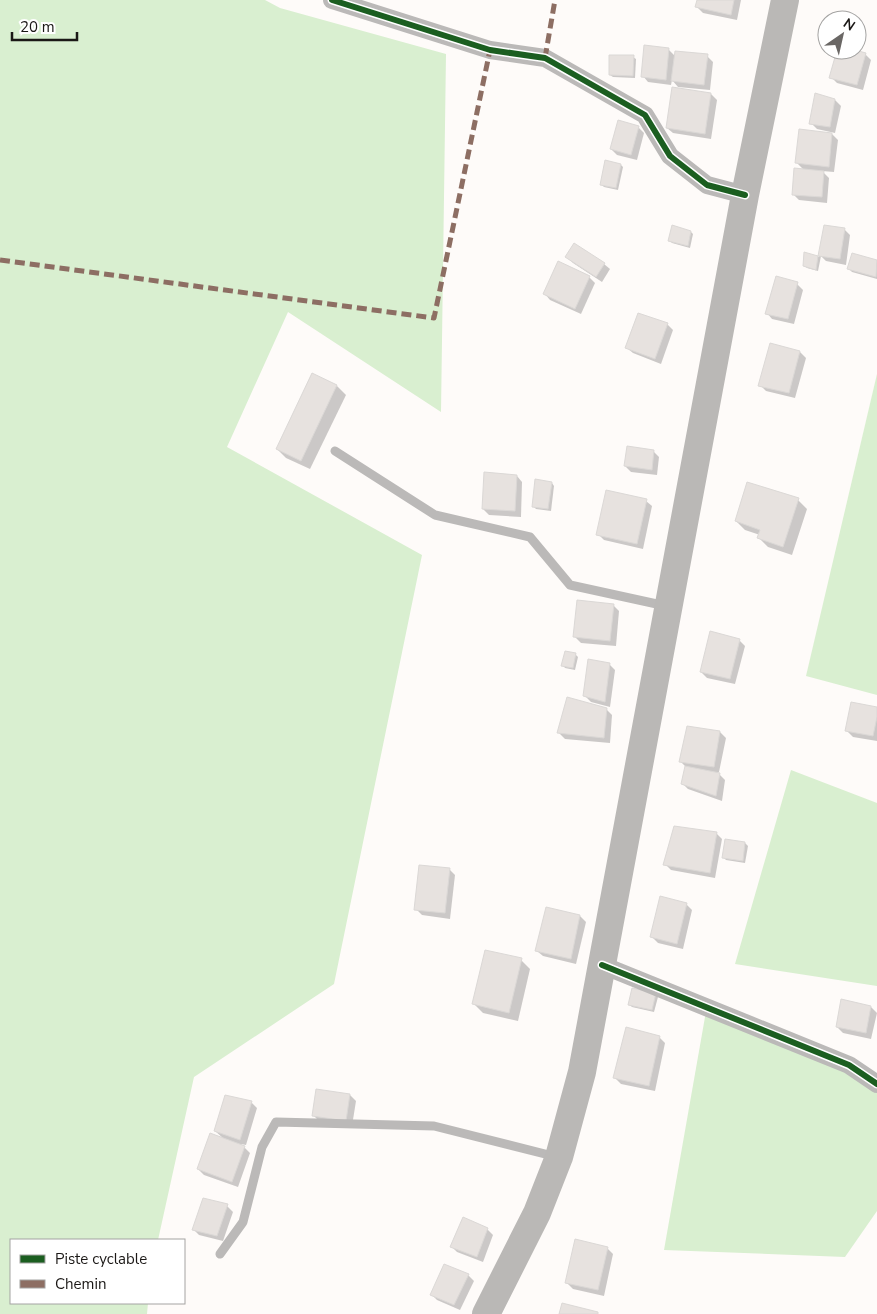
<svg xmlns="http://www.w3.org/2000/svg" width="877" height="1314" font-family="'Nunito Sans',sans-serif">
	<rect width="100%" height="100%" fill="#fefbf9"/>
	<g fill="#d9efd0">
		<polygon points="0,0 265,0 280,8 446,54 441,412 288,312 227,447 422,555 334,984 194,1077 158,1240 11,1240 11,1303 148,1303 147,1314 0,1314"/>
		<polygon points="877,374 877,695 806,676"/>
		<polygon points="791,770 877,803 877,986 735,964"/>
		<polygon points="708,1000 877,1076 877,1211 845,1257 664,1250"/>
	</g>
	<g fill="#0003">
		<polygon points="698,0 741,0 737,20 703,13 697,7"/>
		<polygon points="668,49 675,56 707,56 713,62 710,90 678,87 672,80 671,85 648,82 643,76"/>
		<polygon points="838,50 850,50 865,54 871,60 863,90 837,83 831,77"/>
		<polygon points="633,57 636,59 635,78 613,77 610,75"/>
		<polygon points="711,94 717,100 711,139 673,133 667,128"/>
		<polygon points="835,100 841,106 835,133 817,129 811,123"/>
		<polygon points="638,127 644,133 637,160 617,155 611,149"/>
		<polygon points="832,134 838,140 834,172 822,171 829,178 827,203 799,200 793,194 804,170 797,163"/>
		<polygon points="606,162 621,165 623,167 618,190 604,187 601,184"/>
		<polygon points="825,226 844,229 850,235 846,265 826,261 821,256 818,271 807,268 804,265 805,254 819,257"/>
		<polygon points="691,232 693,234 690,248 672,243 669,240"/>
		<polygon points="853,254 877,261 877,279 852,272 849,269"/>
		<polygon points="567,257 604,264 610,269 602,282 573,263"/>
		<polygon points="589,277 595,283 581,314 550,300 545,294"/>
		<polygon points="797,284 803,290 794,324 772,319 767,313"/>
		<polygon points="667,324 673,330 661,364 633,353 627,348"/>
		<polygon points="800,352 806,358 795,398 766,391 760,385"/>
		<polygon points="312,374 337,386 346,395 310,469 286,458 277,449"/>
		<polygon points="653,451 659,457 657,475 631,472 625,466"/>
		<polygon points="517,476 522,482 521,517 489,515 483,509"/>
		<polygon points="552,483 554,486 551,511 536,509 533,506"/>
		<polygon points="798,500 807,509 792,555 768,547 759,538 760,535 745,530 736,521"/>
		<polygon points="646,501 652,506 643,549 604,540 598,534"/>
		<polygon points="613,605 619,611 616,646 581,643 575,637"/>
		<polygon points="739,640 745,646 735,684 707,678 701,672"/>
		<polygon points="575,654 578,657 575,670 565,668 563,665"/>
		<polygon points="609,664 615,670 610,707 591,702 585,696"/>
		<polygon points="606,709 612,715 610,743 565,739 559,733"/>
		<polygon points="877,709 877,741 853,737 847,731"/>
		<polygon points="688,727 720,732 726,738 719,772 717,772 725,780 722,801 688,789 682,783 686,767 680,761"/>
		<polygon points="716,833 722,839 715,878 671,870 665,864"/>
		<polygon points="726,841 745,843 748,846 745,863 726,860 724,858"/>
		<polygon points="449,869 455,875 450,919 422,915 416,909"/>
		<polygon points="686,904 692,910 683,949 658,943 652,937"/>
		<polygon points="580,916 586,922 576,964 543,956 537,951"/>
		<polygon points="521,960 530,969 518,1021 483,1013 474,1004"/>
		<polygon points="655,994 658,997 654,1012 632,1007 630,1005"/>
		<polygon points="871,1007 877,1013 871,1039 843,1033 837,1027"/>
		<polygon points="659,1037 665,1043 655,1091 621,1084 615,1078"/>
		<polygon points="350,1095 356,1101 352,1126 319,1121 313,1115"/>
		<polygon points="251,1102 257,1108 246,1145 241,1144 250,1153 238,1187 204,1175 198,1169 224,1139 215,1131"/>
		<polygon points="227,1206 233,1212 223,1241 199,1235 193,1229"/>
		<polygon points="487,1229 493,1235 483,1262 457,1252 451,1246"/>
		<polygon points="607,1248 613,1254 604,1296 573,1289 567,1283"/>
		<polygon points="468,1275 474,1281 460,1310 437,1300 431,1294"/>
	</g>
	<g fill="#e7e2df" stroke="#dbd8d6">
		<polygon points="697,0 734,0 731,15 695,7"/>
		<polygon points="644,45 669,48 666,80 641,77"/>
		<polygon points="837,50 855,50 866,53 857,85 829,78"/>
		<polygon points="675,51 708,54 704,85 671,81"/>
		<polygon points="609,55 634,55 633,76 609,75"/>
		<polygon points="672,87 711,93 705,134 666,128"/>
		<polygon points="815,93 835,99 830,127 809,124"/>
		<polygon points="618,120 639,126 631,155 610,149"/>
		<polygon points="799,129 832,133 829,167 795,163"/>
		<polygon points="605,160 621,164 616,188 600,185"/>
		<polygon points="794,168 824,171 822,197 792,195"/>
		<polygon points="672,225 691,231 688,246 668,241"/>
		<polygon points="824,225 845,228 840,259 818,256"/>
		<polygon points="574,243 605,263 596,277 565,257"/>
		<polygon points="804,252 818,256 816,270 803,266"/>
		<polygon points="852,253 877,260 876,277 847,269"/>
		<polygon points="558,261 590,276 575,309 543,294"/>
		<polygon points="776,276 798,282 788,319 765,314"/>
		<polygon points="638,313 668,323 655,359 625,348"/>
		<polygon points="770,343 800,351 789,393 758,386"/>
		<polygon points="312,373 337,385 301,461 276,449"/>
		<polygon points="627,446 654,450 652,470 624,466"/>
		<polygon points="484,472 517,475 515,511 482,509"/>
		<polygon points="535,479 552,482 548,509 532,507"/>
		<polygon points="747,482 799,498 783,547 757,538 760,530 735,521"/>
		<polygon points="606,490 647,499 637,544 596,535"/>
		<polygon points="577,600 614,604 610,641 573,637"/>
		<polygon points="710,631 740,639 730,679 700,672"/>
		<polygon points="565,651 576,653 573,668 561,666"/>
		<polygon points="588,659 610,663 605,702 583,696"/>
		<polygon points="567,697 607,708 604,738 557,733"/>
		<polygon points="851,702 877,707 877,717 873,736 845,731"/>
		<polygon points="687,726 720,731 714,767 679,762"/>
		<polygon points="685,766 720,773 716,796 681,784"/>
		<polygon points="674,826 717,832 710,873 663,865"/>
		<polygon points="725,839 745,842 743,861 722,858"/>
		<polygon points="419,865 450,868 445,913 414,910"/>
		<polygon points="660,896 687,903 677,944 650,937"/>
		<polygon points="546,907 580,915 571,959 535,951"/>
		<polygon points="485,950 522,958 509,1013 472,1004"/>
		<polygon points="632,988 656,993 652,1010 628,1005"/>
		<polygon points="841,999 871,1006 866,1033 836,1027"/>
		<polygon points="626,1027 660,1036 649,1086 613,1078"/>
		<polygon points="316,1089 350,1094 346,1121 312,1116"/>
		<polygon points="225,1095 252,1101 240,1140 214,1131"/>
		<polygon points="210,1133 245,1146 232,1182 197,1169"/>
		<polygon points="203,1198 228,1204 217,1236 192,1230"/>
		<polygon points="463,1217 488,1228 477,1257 450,1247"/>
		<polygon points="575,1239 608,1247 598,1290 565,1283"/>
		<polygon points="444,1264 469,1274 454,1305 430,1295"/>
		<polygon points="562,1303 598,1312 598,1314 559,1314"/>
	</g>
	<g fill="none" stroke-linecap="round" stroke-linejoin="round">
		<g stroke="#bbb9b8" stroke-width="9">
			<polyline points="335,451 435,515 530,537 570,585 666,606"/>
			<polyline points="220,1254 243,1222 262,1147 276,1122 434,1126 557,1157"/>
		</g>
		<g stroke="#bbb9b8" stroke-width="18">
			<polyline points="332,0 490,50 545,58 645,115 670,156 707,185 745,195"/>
			<polyline points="602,965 849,1065 877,1084"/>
		</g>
		<polyline stroke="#bab8b6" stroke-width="28" points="486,1314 537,1213 559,1157 582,1072 745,195 785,0"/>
		<g stroke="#8d6e63" stroke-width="5" stroke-dasharray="10 5" stroke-linecap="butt">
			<polyline points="545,58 555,0"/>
			<polyline points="0,260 434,318 490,50"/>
		</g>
		<g stroke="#fff" stroke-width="9">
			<g id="cycleway">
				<polyline points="332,0 490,50 545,58 645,115 670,156 707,185 745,195"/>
				<polyline points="602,965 849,1065 877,1084"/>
			</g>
		</g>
		<use href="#cycleway" stroke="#1b5e20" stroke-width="6"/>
	</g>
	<rect x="10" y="1239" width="175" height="65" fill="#ffffff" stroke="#a4a3a2"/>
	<rect x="20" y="1255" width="25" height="8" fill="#1b5e20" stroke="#a4a3a2"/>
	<text x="55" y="1264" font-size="15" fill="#1b1816">Piste cyclable</text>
	<rect x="20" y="1280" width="25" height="8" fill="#8d6e63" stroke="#a4a3a2"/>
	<text x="55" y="1289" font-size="15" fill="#1b1816">Chemin</text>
	<g transform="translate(842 35) rotate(34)"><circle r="24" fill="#ffffff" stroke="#a4a3a2"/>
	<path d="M0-4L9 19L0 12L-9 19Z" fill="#6a6765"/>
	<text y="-8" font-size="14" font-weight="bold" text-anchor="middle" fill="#1b1816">N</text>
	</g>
	<path d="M12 32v8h65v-8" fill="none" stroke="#1b1816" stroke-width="2.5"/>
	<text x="20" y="32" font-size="15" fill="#1b1816" stroke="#ffffff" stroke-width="4" paint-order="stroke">20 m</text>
</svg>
